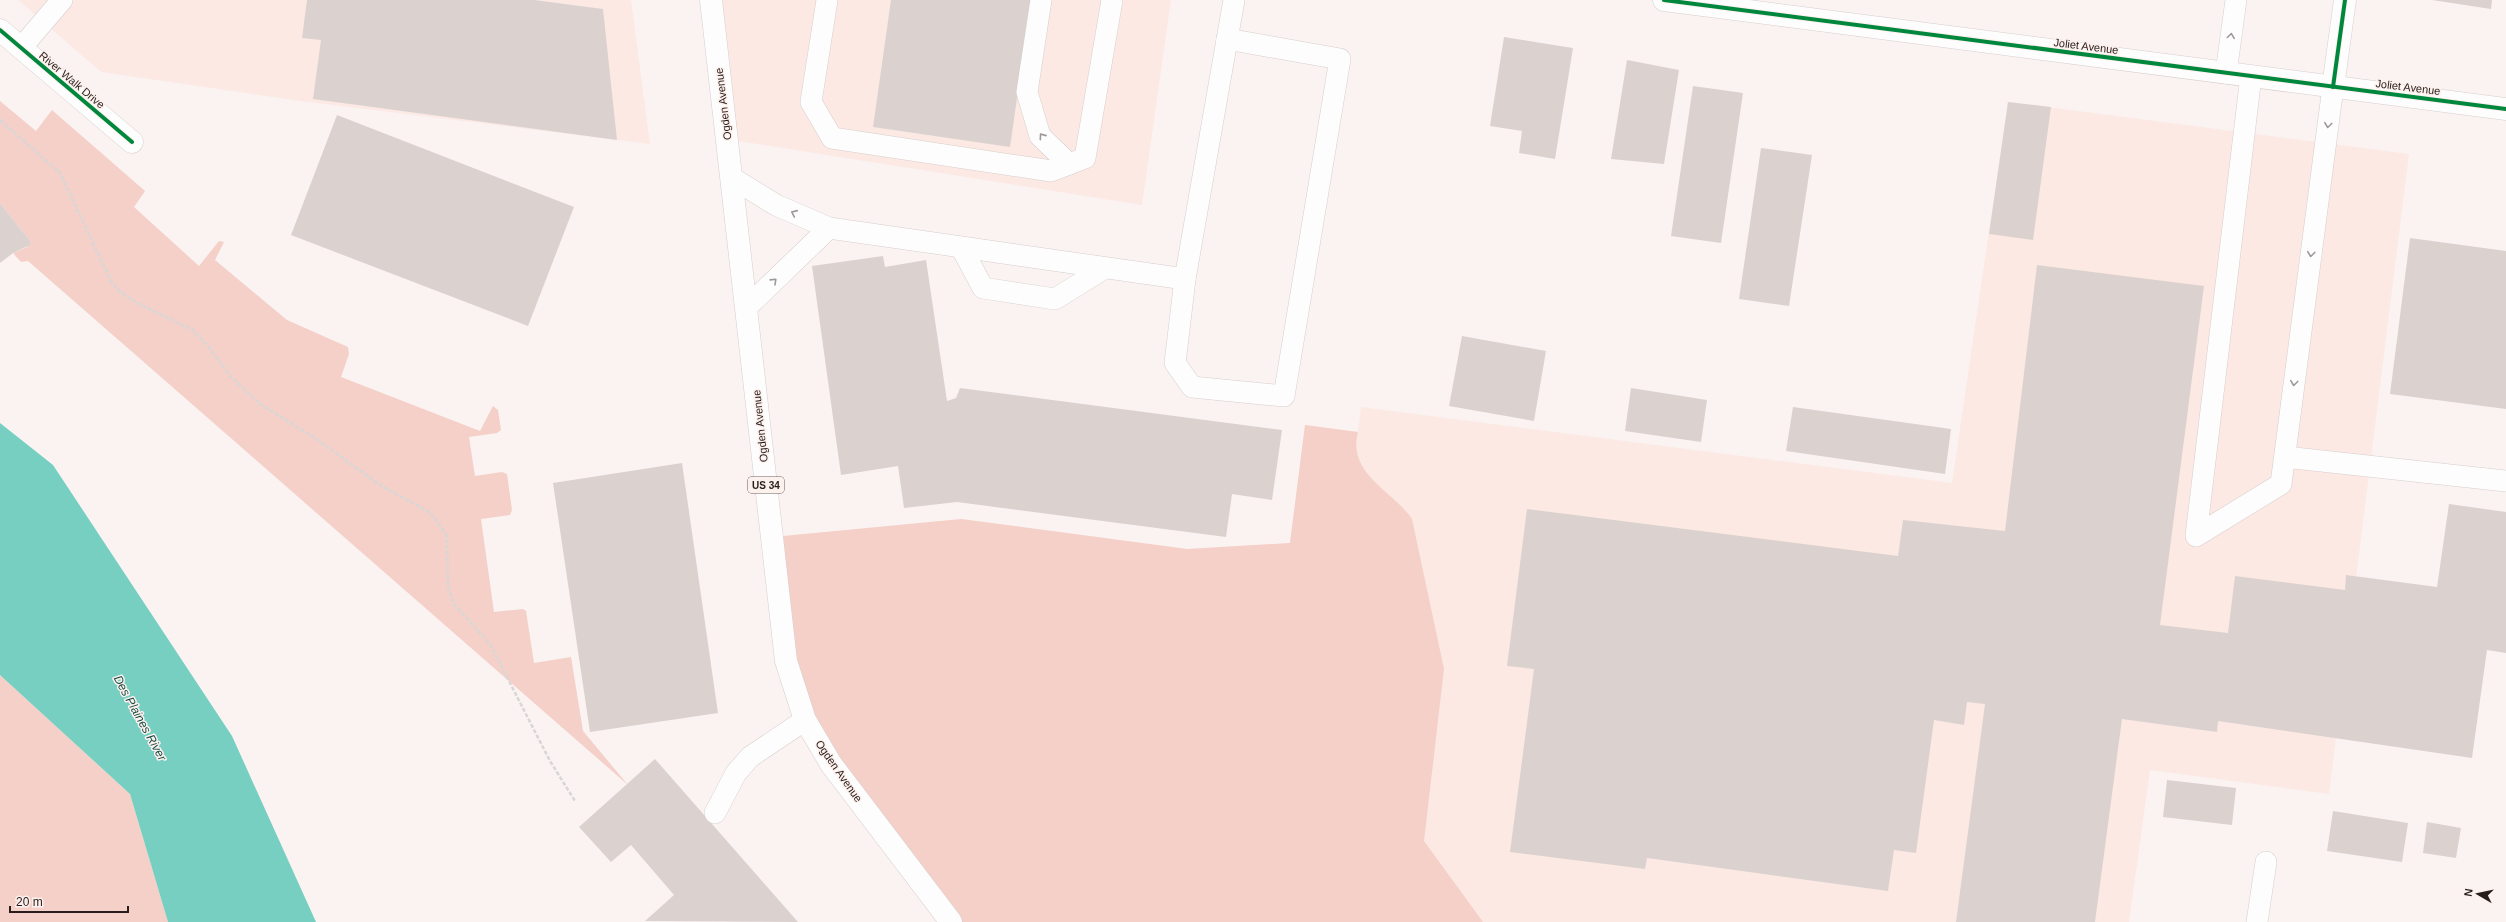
<svg xmlns="http://www.w3.org/2000/svg" width="2506" height="922" font-family="Arial,sans-serif">
	<rect width="100%" height="100%" fill="#faf3f2"/>
	<g fill="#fce9e4">
		<polygon points="18,0 631,0 650,144 300,101 101,72"/>
		<polygon points="722,0 1171,0 1142,205 738,141"/>
		<polygon points="2008,102 2409,154 2329,794 2150,770 2129,922 962,922 961,519 1187,549 1290,543 1305,425 1358,432 1361,407 1952,483"/>
	</g>
	<g fill="#f4d0c8">
		<polygon points="0,101 36,131 52,110 145,191 134,207 199,266 219,241 224,242 215,260 287,320 348,347 349,354 341,377 480,431 493,406 498,410 501,430 497,433 469,437 475,476 502,472 507,474 512,510 510,515 481,519 494,612 523,609 526,611 534,663 571,657 583,731 628,785 28,261 21,262 13,253 27,247 30,241 0,203"/>
		<path d="M1305,425L1358,432C1347,474 1392,490 1412,519L1444,669L1424,841L1483,922H962L834,754L813,713L793,657L783,536L961,519L1187,549L1290,543Z"/>
		<polygon points="0,675 130,794 168,922 0,922"/>
	</g>
	<polygon fill="#76cfc0" points="0,423 53,465 232,736 316,922 168,922 130,794 0,675"/>
	<g fill="#dbd2d0">
		<polygon points="307,0 534,0 603,9 617,140 313,99 321,40 302,38"/>
		<polygon points="891,0 1031,0 1010,147 873,127"/>
		<polygon points="2432,0 2492,0 2491,9"/>
		<polygon points="1504,37 1573,48 1555,159 1519,153 1522,131 1490,126"/>
		<polygon points="1627,60 1679,70 1664,164 1611,159"/>
		<polygon points="1693,86 1743,93 1721,243 1671,236"/>
		<polygon points="2008,102 2051,107 2033,240 1989,234"/>
		<polygon points="337,115 574,207 528,326 291,235"/>
		<polygon points="1761,148 1812,155 1789,306 1739,299"/>
		<polygon points="0,203 30,241 30,245 13,253 0,263"/>
		<polygon points="2410,238 2506,251 2506,409 2390,394"/>
		<polygon points="883,256 885,267 926,260 947,401 956,398 960,388 1282,430 1272,500 1232,494 1226,537 957,502 904,508 898,466 841,475 812,266"/>
		<polygon points="2037,265 2204,286 2160,625 2228,633 2235,576 2345,590 2346,575 2437,587 2449,504 2506,512 2506,653 2487,650 2472,758 2218,721 2217,732 2122,719 2095,922 1956,922 1985,704 1967,702 1964,725 1934,720 1916,853 1894,850 1888,891 1647,858 1645,869 1510,852 1534,669 1507,666 1527,509 1898,556 1903,520 2005,531"/>
		<polygon points="1462,336 1546,351 1534,421 1449,406"/>
		<polygon points="1631,388 1707,400 1701,442 1625,431"/>
		<polygon points="1793,407 1951,429 1945,474 1786,451"/>
		<polygon points="682,463 718,713 590,732 553,483"/>
		<polygon points="655,759 798,922 645,921 674,895 631,845 611,862 579,827"/>
		<polygon points="2167,780 2236,788 2232,825 2163,817"/>
		<polygon points="2333,811 2408,823 2402,862 2327,851"/>
		<polygon points="2427,822 2461,828 2456,858 2423,853"/>
	</g>
	<g fill="none" stroke-linecap="round" stroke-linejoin="round">
		<g stroke="#d6cecc" stroke-width="22">
			<g id="service">
				<polyline points="827,0 811,102 832,138 1051,171 1085,158 1112,0"/>
				<polyline points="1041,0 1027,92 1040,136 1069,164"/>
				<polyline points="21,48 62,0"/>
				<polyline points="2226,73 2236,0"/>
				<polyline points="2251,76 2196,536 2281,484 2333,87"/>
				<polyline points="732,178 776,205 829,228 1185,279 1234,0"/>
				<polyline points="961,247 983,288 1055,299 1105,268"/>
				<polyline points="1185,279 1175,363 1192,387 1284,396 1340,59 1227,39"/>
				<polyline points="746,308 829,228"/>
				<polyline points="2285,457 2506,481"/>
				<polyline points="715,813 736,773 750,757 805,720"/>
				<polyline points="2257,922 2266,862"/>
			</g>
		</g>
		<g stroke="#d6cecc" stroke-width="23">
			<g id="minor">
				<polyline points="0,30 132,142"/>
				<polyline points="2333,87 2345,0"/>
			</g>
		</g>
		<g stroke="#d6cecc" stroke-width="23">
			<polyline id="tertiary" points="1664,0 2506,109"/>
		</g>
		<g stroke="#d6cecc" stroke-width="23">
			<polyline id="primary" points="711,0 786,661 805,720 831,764 951,922"/>
		</g>
		<polyline stroke="#d8d6d6" stroke-width="2.5" stroke-dasharray="4 2" stroke-linecap="butt" points="0,120 60,173 111,281 118,290 137,303 193,330 207,345 231,377 260,404 315,438 380,485 429,512 436,520 447,536 448,587 454,604 490,644 550,761 575,801"/>
		<use href="#service" stroke="#fefdfd" stroke-width="21"/>
		<use href="#minor" stroke="#fefdfd" stroke-width="22"/>
		<use href="#tertiary" stroke="#fefdfd" stroke-width="22"/>
		<use href="#primary" stroke="#fefdfd" stroke-width="22"/>
		<g stroke="#fdf1ee" stroke-width="6">
			<g id="cycleway">
				<polyline points="1664,0 2506,109"/>
				<polyline points="0,30 132,142"/>
				<polyline points="2333,87 2345,0"/>
			</g>
		</g>
		<use href="#cycleway" stroke="#00873e" stroke-width="4"/>
	</g>
	<defs><path id="oneway-chevron" d="M-2-3.5L2.5 0L-2 3.5" fill="none" stroke-width="1.6" stroke-linecap="round" stroke-linejoin="round"/></defs>
	<g stroke="#9d9897">
		<use href="#oneway-chevron" transform="translate(2231 36) rotate(-82)"/>
		<use href="#oneway-chevron" transform="translate(2328 125) rotate(97)"/>
		<use href="#oneway-chevron" transform="translate(1042 136) rotate(-125)"/>
		<use href="#oneway-chevron" transform="translate(794 213) rotate(-156)"/>
		<use href="#oneway-chevron" transform="translate(2311 254) rotate(97)"/>
		<use href="#oneway-chevron" transform="translate(774 281) rotate(-44)"/>
		<use href="#oneway-chevron" transform="translate(2294 383) rotate(97)"/>
	</g>
	<g text-anchor="middle" dominant-baseline="central" stroke-width="3" stroke-linejoin="round" paint-order="stroke">
		<rect fill="#fdf1ee" stroke="#675d5a" stroke-width="1" x="748" y="477" width="36" height="16" rx="3"/>
		<g font-size="10" font-weight="bold" fill="#271d1a">
			<text x="766" y="485">US 34</text>
		</g>
		<g font-size="11" fill="#271d1a" stroke="#fdf1ee">
			<text transform="translate(2086 46) rotate(7)">Joliet Avenue</text>
			<text transform="translate(72 80) rotate(40)">River Walk Drive</text>
			<text transform="translate(2408 87) rotate(7)">Joliet Avenue</text>
			<text transform="translate(723 104) rotate(-97)">Ogden Avenue</text>
			<text transform="translate(760 426) rotate(-96)">Ogden Avenue</text>
			<text transform="translate(839 771) rotate(55)">Ogden Avenue</text>
		</g>
		<g font-size="12" font-style="italic" fill="#134a41" stroke="#fdf1ee">
			<text transform="translate(140 718) rotate(61)">Des Plaines River</text>
		</g>
	</g>
	<g transform="translate(2478 894) rotate(279)" stroke="#fdf1ee" stroke-width="3" paint-order="stroke">
	<path d="M0-3L7 15L0 10L-7 15Z" fill="#271d1a"/>
	<text y="-6" font-size="11" font-weight="bold" text-anchor="middle" fill="#271d1a">N</text>
	</g>
	<path d="M10 906v6h118v-6" fill="none" stroke="#271d1a" stroke-width="2"/>
	<text x="16" y="906" font-size="12" fill="#271d1a" stroke="#fdf1ee" stroke-width="3" paint-order="stroke">20 m</text>
</svg>
